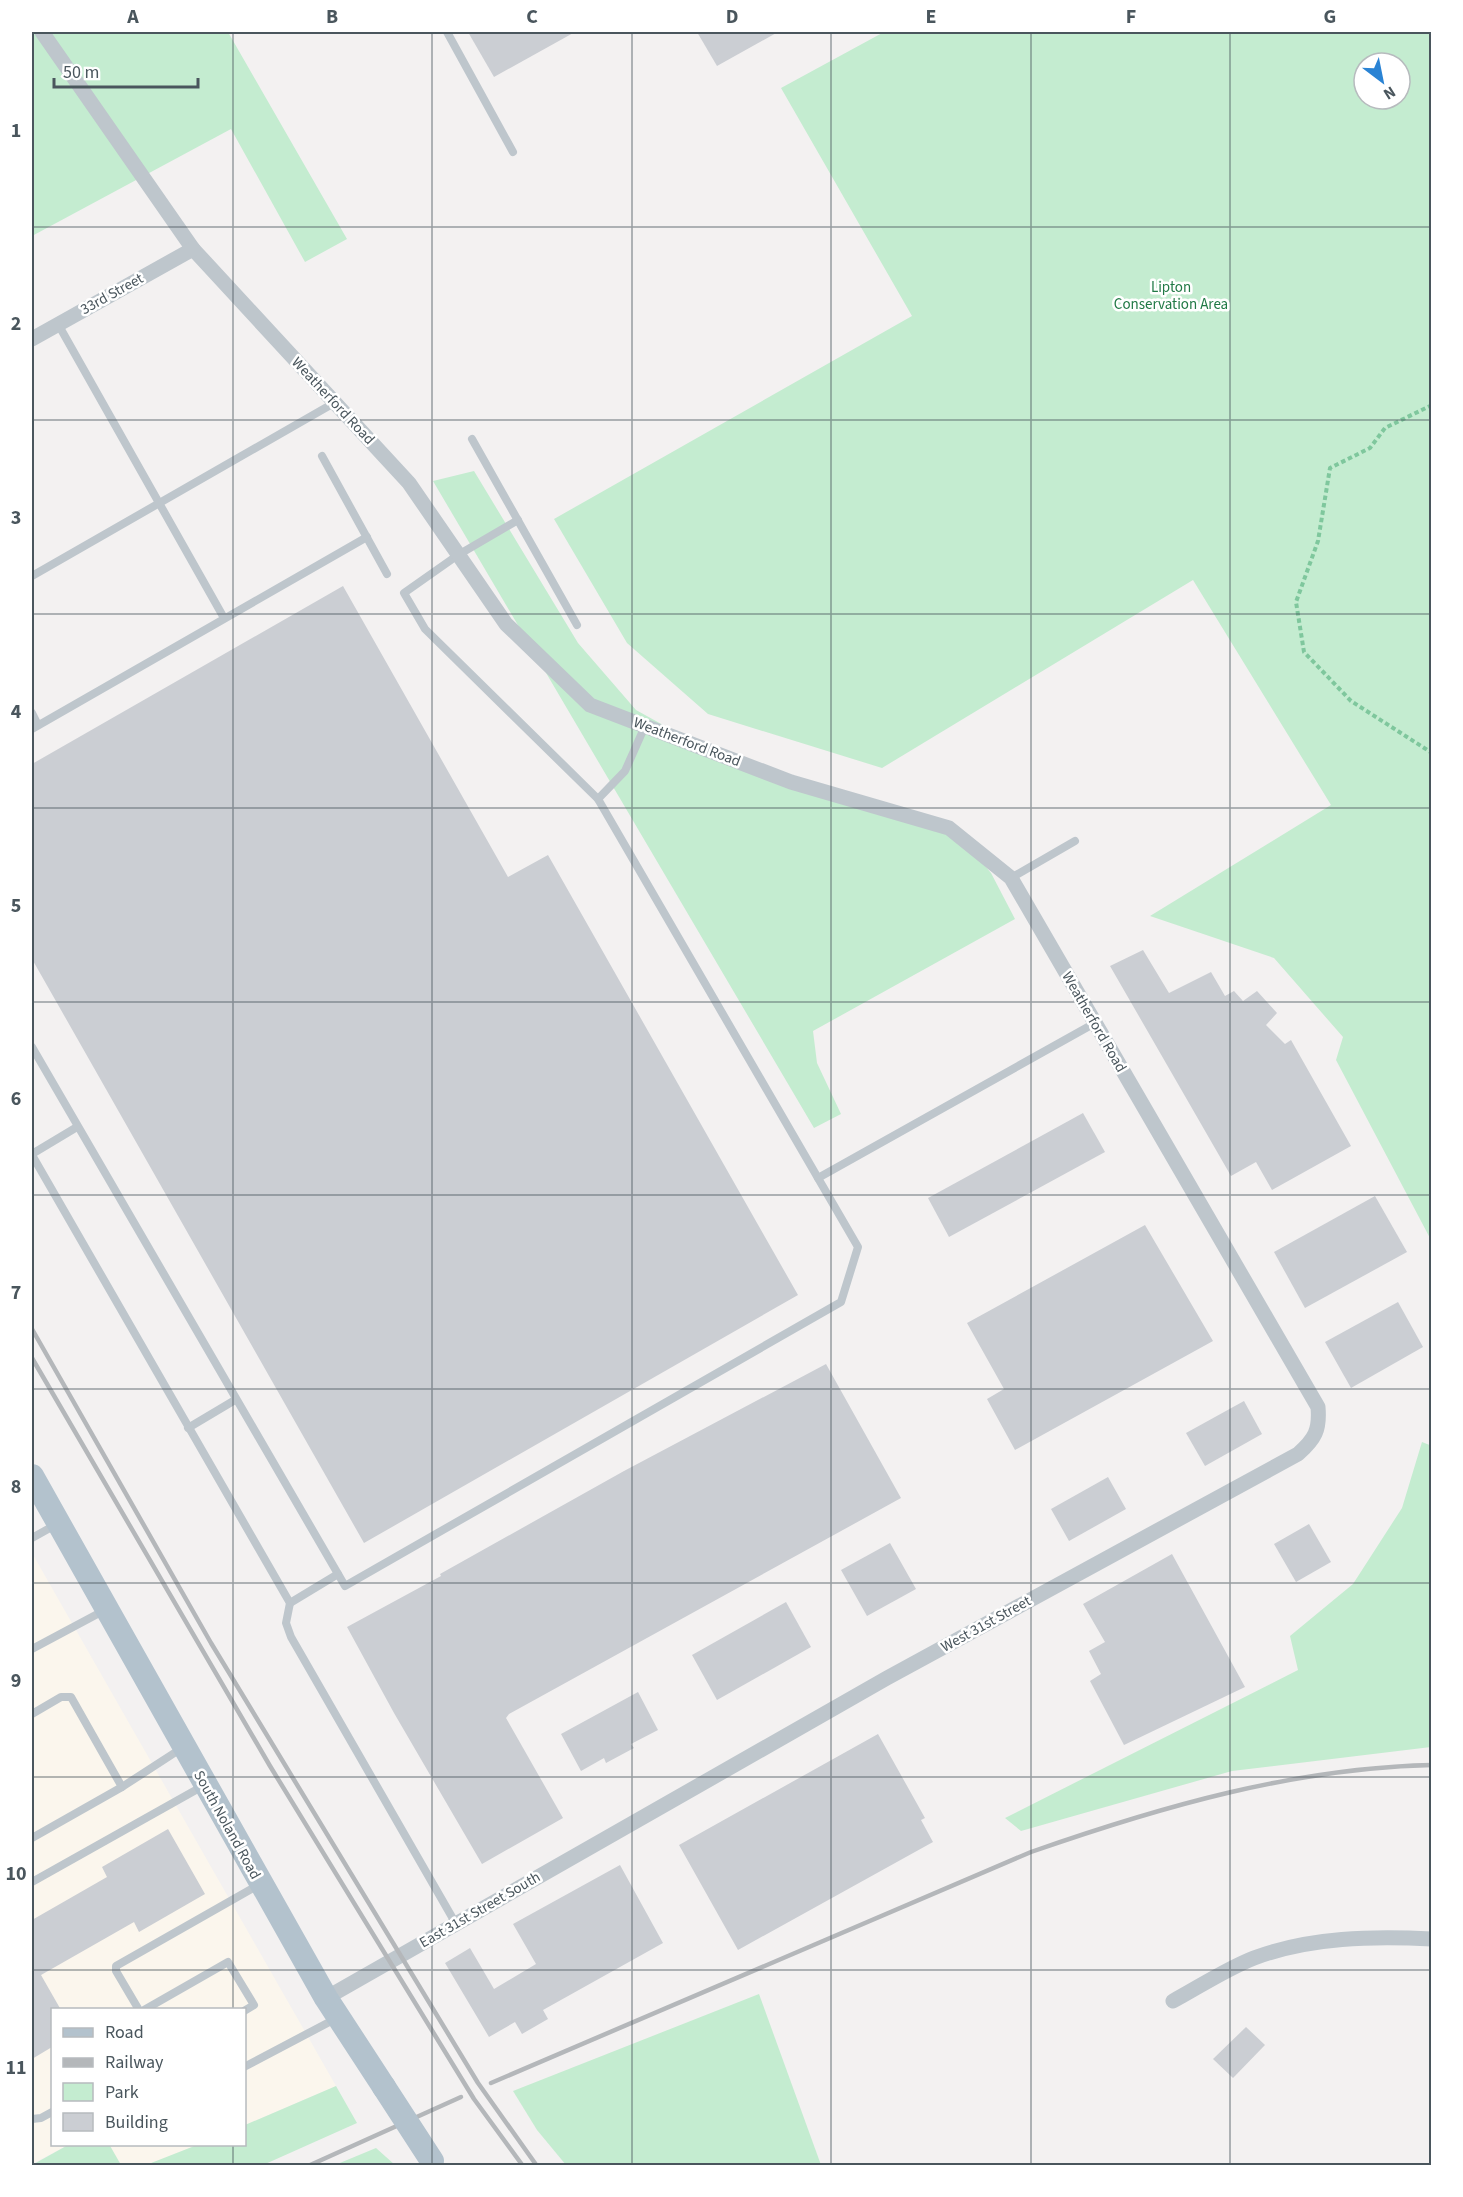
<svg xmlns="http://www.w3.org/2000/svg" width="1463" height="2197" font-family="'Source Sans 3',sans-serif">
	<rect width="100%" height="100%" fill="#f3f1f1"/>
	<g fill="#fbf6ed">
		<polygon points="32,1553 336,2086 245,2125 244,2010 52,2010 52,2144 68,2145 32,2164"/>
		<polygon points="109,2145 197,2145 146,2166 121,2165"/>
	</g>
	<g fill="#c4ecd0" fill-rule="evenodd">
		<polygon points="37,32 228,32 347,239 305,262 231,129 32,236 32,35"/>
		<path d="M884,32H1431V1240L1336,1060L1343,1037L1274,958L1150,916L1331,805L1193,580L882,768L708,714L627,643L554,519L912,316L781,88ZM1364,63H1400V99H1364Z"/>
		<polygon points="474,471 578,643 636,710 692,741 959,835 991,873 1015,919 813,1031 817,1063 841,1114 814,1128 433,481"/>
		<polygon points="1422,1442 1432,1446 1431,1747 1232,1771 1021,1831 1005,1818 1298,1670 1290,1636 1353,1584 1402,1508"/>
		<polygon points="759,1994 821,2165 566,2165 537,2130 513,2091"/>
		<polygon points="336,2086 357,2123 263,2165 146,2165 197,2145 244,2144 245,2125"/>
		<polygon points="109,2144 121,2165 32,2165 68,2145"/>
		<polygon points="376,2148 395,2165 335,2165"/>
	</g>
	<g fill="#cbced3">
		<polygon points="468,32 575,32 494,77"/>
		<polygon points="697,32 778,32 717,66"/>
		<polygon points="343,586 508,877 548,855 798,1295 364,1543 32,959 32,764"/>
		<polygon points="1143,950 1169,993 1211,972 1225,996 1234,991 1243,1001 1257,991 1277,1013 1266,1025 1285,1044 1291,1040 1351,1146 1272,1190 1256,1162 1231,1176 1110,966"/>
		<polygon points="1083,1113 1105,1152 949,1237 928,1198"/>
		<polygon points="1375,1196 1407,1252 1305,1308 1274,1252"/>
		<polygon points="1145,1225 1213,1341 1015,1450 987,1399 1004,1389 967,1323"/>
		<polygon points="1398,1302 1423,1347 1351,1388 1325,1342"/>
		<polygon points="826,1364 901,1498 509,1714 506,1718 563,1818 482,1864 394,1713 347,1627 441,1576 440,1574 624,1471"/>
		<polygon points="1244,1401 1262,1434 1205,1466 1186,1433"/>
		<polygon points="1108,1477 1126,1509 1069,1541 1051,1509"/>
		<polygon points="1309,1524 1331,1562 1296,1582 1274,1544"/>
		<polygon points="890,1543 916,1589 867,1616 841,1570"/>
		<polygon points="1172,1554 1245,1687 1124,1745 1090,1681 1101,1674 1089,1651 1105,1642 1083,1604"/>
		<polygon points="786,1602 811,1647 717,1700 692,1655"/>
		<polygon points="638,1692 658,1730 631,1744 634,1748 606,1763 604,1758 581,1771 561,1734"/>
		<polygon points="878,1734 925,1818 921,1820 933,1842 738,1950 679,1845"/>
		<polygon points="168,1829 205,1894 139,1932 134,1922 41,1975 61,2010 52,2010 52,2047 32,2059 32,1920 107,1877 102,1867"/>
		<polygon points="620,1865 663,1943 543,2010 548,2019 522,2034 515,2022 489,2037 445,1963 470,1948 494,1989 536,1964 513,1924"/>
		<polygon points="1246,2027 1265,2045 1233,2078 1213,2059"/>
	</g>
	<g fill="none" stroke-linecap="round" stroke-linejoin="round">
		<polyline stroke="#7fc79d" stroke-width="4" stroke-dasharray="4.5 3" stroke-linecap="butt" points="1432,405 1385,428 1370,448 1330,468 1318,541 1296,602 1304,652 1351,701 1432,753"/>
		<g stroke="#bec6cc" stroke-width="8">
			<polyline points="447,32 513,152"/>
			<polyline points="58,324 224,618"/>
			<polyline points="472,439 577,625"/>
			<polyline points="322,456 387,574"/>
			<polyline points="32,576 334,403"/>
			<polyline points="32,713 38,725"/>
			<polyline points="32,729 367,537"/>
			<polyline points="598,799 625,771 645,726"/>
			<polyline points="1011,878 1075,841"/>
			<polyline points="32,1047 345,1586 841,1302 858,1247 598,799 425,629 404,593 458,555 518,520"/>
			<polyline points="32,1154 77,1127"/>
			<polyline points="32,1155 290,1603 286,1623 291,1637 456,1924"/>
			<polyline points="818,1178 1095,1023"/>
			<polyline points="188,1428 235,1400"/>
			<polyline points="32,1538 57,1524"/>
			<polyline points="290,1603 338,1574"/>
			<polyline points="32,1649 105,1610"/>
			<polyline points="32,1714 61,1697 71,1697 122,1787"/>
			<polyline points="32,1838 122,1787 182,1748"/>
			<polyline points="32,1882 203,1786"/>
			<polyline points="139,2010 116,1971 116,1966 260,1884"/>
			<polyline points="144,2010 228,1962 254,2005 244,2011"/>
			<polyline points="244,2067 337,2018"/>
			<polyline points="32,2119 41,2118 52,2112"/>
		</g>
		<g stroke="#bec6cc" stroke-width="15">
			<path d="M42,32L193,249L409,483L506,624L590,705L791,782L949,828L1011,878L1318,1407C1320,1430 1315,1439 1298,1454L887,1678L326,1998"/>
			<polyline points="32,339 193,249"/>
			<path d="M1173,2001C1199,1987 1226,1969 1254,1958C1310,1937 1373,1936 1432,1939"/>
		</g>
		<polyline stroke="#b3c2cd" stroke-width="24" points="32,1476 326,1998 384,2087"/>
		<g stroke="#b4b7ba" stroke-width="4.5">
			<polyline points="32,1329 211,1643 478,2083 537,2166"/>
			<polyline points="32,1358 270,1766 474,2099 523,2166"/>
			<path d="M491,2083L1031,1852C1160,1807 1294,1768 1432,1765"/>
			<polyline points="308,2166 461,2097"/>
		</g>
		<polyline stroke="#b3c2cd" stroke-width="24" points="384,2087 432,2161"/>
	</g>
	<path fill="none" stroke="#4a565d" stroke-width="1.5" stroke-opacity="0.55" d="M233,32V2010M432,32V2166M632,32V2166M831,32V2166M1031,32V2166M1230,32V2166M32,227H1432M32,420H1432M32,614H1432M32,808H1432M32,1002H1432M32,1195H1432M32,1389H1432M32,1583H1432M32,1777H1432M32,1970H1432M233,2144V2166"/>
	<g text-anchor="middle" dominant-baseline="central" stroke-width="5" stroke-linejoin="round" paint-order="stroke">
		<g font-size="15" fill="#207945" stroke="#fff">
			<text x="1171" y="287">Lipton<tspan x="1171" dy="17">Conservation Area</tspan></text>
		</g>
		<g font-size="15" fill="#4a565d" stroke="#fff">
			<text transform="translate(112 294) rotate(-29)">33rd Street</text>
			<text transform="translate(333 401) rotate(47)">Weatherford Road</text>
			<text transform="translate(687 742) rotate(21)">Weatherford Road</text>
			<text transform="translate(1094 1022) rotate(60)">Weatherford Road</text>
			<text transform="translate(986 1624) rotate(-29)">West 31st Street</text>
			<text transform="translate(227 1825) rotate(61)">South Noland Road</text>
			<text transform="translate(480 1910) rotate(-30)">East 31st Street South</text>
		</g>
	</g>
	<rect width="1463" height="2197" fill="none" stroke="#ffffff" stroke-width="66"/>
	<rect x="51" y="2008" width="195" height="138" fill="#ffffff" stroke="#b7bbbe" stroke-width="1.5"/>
	<rect x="63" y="2028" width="30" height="9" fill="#b3c2cd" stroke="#b7bbbe" stroke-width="1.5"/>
	<text x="105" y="2038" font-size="18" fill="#4a565d">Road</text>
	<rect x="63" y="2058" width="30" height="9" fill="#b4b7ba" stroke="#b7bbbe" stroke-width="1.5"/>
	<text x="105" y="2068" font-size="18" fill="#4a565d">Railway</text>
	<rect x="63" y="2083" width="30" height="18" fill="#c4ecd0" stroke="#b7bbbe" stroke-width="1.5"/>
	<text x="105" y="2098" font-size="18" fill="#4a565d">Park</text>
	<rect x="63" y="2113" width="30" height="18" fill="#cbced3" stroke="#b7bbbe" stroke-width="1.5"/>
	<text x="105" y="2128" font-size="18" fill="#4a565d">Building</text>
	<g transform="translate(1382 81) rotate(148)"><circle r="28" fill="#ffffff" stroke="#b7bbbe" stroke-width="1.5"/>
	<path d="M0-4.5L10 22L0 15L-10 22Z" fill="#2a83d4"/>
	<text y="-9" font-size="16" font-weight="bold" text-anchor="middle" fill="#4a565d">N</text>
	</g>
	<path d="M54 78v9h144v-9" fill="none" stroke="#4a565d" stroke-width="3"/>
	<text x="63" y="78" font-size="18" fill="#4a565d" stroke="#ffffff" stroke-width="4.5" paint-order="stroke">50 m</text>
	<rect x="33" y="33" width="1397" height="2131" fill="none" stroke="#4a565d" stroke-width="2"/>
	<g font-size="20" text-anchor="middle" font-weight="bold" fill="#4a565d">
		<text x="133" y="23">A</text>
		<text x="332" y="23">B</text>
		<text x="532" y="23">C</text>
		<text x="732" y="23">D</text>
		<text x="931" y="23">E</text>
		<text x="1131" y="23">F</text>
		<text x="1330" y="23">G</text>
		<text x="16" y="137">1</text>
		<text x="16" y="330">2</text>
		<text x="16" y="524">3</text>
		<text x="16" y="718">4</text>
		<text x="16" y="912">5</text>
		<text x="16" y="1105">6</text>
		<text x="16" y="1299">7</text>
		<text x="16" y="1493">8</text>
		<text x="16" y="1687">9</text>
		<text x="16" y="1880">10</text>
		<text x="16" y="2074">11</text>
	</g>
</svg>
